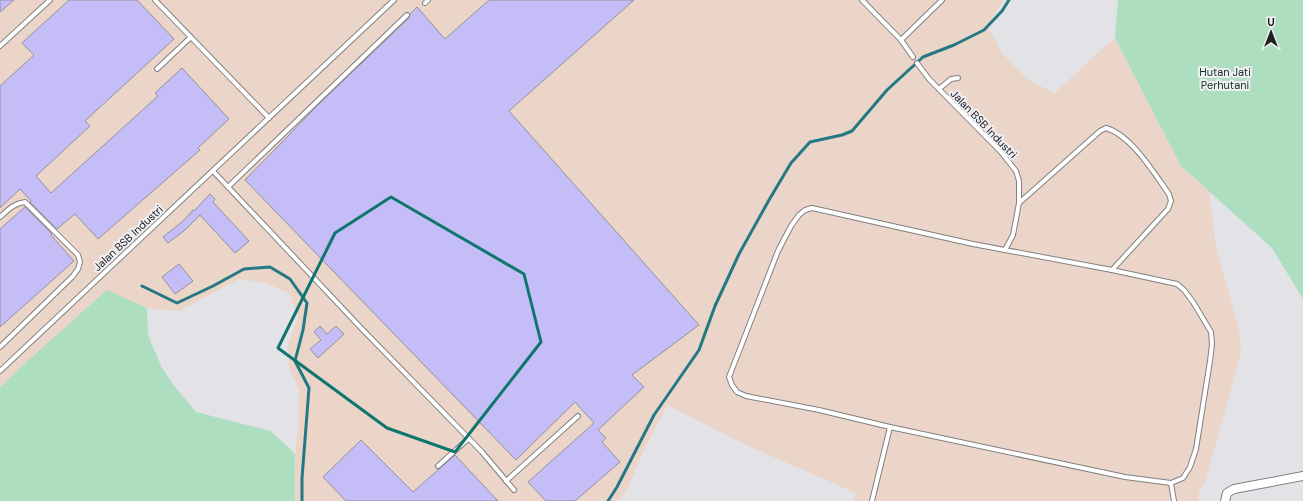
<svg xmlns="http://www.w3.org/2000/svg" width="1303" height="501" font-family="'DM Sans',sans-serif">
	<rect width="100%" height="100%" fill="#e3e3e7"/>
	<polygon fill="#ebd5c8" points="0,0 1004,0 991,20 989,29 1002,53 1028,80 1055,93 1093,57 1115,38 1181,166 1209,192 1216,247 1239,329 1241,353 1205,482 1199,491 1198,501 853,501 856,493 744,444 667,405 645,448 627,490 619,501 295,501 295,454 298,431 299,390 289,367 288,343 298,318 289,293 266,283 239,279 180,311 147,308 107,291 33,356 0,387"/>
	<g fill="#acdebf">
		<polygon points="1118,0 1303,0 1303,299 1272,248 1181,166 1115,38"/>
		<polygon points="107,290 147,308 148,335 162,368 175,387 196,412 271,431 295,454 295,501 0,501 0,387 33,356"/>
	</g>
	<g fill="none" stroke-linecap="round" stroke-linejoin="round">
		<g stroke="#237884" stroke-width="3">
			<polyline points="142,286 177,303 213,286 244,269 270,267 290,279 307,303 303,330 295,361 309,388 302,478 302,501"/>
			<polyline points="608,501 617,487 654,415 699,350 715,306 739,254 769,200 791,163 810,142 842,135 852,131 887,90 923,57 954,45 984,30 1002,11 1009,0"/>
		</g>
	</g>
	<g fill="#c5bdf7" stroke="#929296">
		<polygon points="0,0 14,0 0,12"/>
		<polygon points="69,0 137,0 174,39 85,121 90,126 36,176 51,193 158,96 155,93 182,68 229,119 198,148 200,150 98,239 75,214 57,229 30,202 31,201 20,189 0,208 0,86 34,55 22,43"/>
		<polygon points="489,0 634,0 509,111 699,325 632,375 644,387 598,430 606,438 602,442 620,462 575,501 546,501 528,482 594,423 575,402 516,460 245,180 321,102 409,18 410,14 417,7 445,39"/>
		<polygon points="210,194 215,199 213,202 249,241 235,253 200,215 185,230 168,243 163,237 183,221 193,210 194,211"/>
		<polygon points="25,207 52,234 51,235 74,261 0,327 0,229"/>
		<polygon points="179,264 193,281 175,294 162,277"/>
		<polygon points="320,326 327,334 336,326 344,334 318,358 310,349 321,340 314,332"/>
		<polygon points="361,440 413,492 455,455 498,501 346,501 323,477"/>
	</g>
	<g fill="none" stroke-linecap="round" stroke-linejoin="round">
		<g stroke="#808084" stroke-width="6">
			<g id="lane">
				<polyline points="155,0 269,118"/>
				<polyline points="862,0 901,40 913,57"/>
				<polyline points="425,3 428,0"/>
				<polyline points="901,40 942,0"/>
				<polyline points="0,46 50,0"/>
				<polyline points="917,63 929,79 1001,152 1016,171 1019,181 1019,203 1013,235 1005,250"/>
				<polyline points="157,69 191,37"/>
				<polyline points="939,89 951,79 958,78"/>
				<polyline points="213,171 362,329 482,452 514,490"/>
				<polyline points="228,187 407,15"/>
				<path d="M1019,203L1100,131L1106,128C1131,135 1154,173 1169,194L1171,201L1168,209L1112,270"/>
				<polygon points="812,208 973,244 1112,270 1177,284 1184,290 1193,302 1211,332 1212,344 1210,361 1196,449 1190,467 1183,478 1171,483 1125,477 890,427 819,410 746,396 737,392 732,385 729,377 778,251 791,226 799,215 805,210"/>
				<path d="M0,217C8,210 14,203 25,202L78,255L80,262L78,269L73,276L0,347"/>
				<polyline points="0,371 394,0"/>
				<polyline points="438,466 468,439"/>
				<polyline points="506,481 578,416"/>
				<polyline points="1171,483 1174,501"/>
				<polyline points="872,501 890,427"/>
			</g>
		</g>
		<g stroke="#808084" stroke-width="10">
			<polyline id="street" points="1225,501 1227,493 1234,489 1303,476"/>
		</g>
		<use href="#lane" stroke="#fff" stroke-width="4"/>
		<use href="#street" stroke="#fff" stroke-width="8"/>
	</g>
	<path fill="none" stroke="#0f766e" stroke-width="3" stroke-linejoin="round" d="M391,197L524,274L541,342L455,452L387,428L278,348L335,233Z"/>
	<g text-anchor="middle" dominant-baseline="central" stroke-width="4" stroke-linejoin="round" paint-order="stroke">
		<g font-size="11" fill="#113421" stroke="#f1f0f5">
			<text x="1225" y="72">Hutan Jati<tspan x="1225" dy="13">Perhutani</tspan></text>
		</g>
		<g font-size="11" fill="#202021" stroke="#f1f0f5">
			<text transform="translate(984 124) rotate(46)">Jalan BSB Industri</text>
			<text transform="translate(128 238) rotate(-43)">Jalan BSB Industri</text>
		</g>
	</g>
	<g transform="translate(1271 32)" stroke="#f1f0f5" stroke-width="3" paint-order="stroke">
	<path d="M0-3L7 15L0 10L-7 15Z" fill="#202021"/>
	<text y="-6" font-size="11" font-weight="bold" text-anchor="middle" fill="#202021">U</text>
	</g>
</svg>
